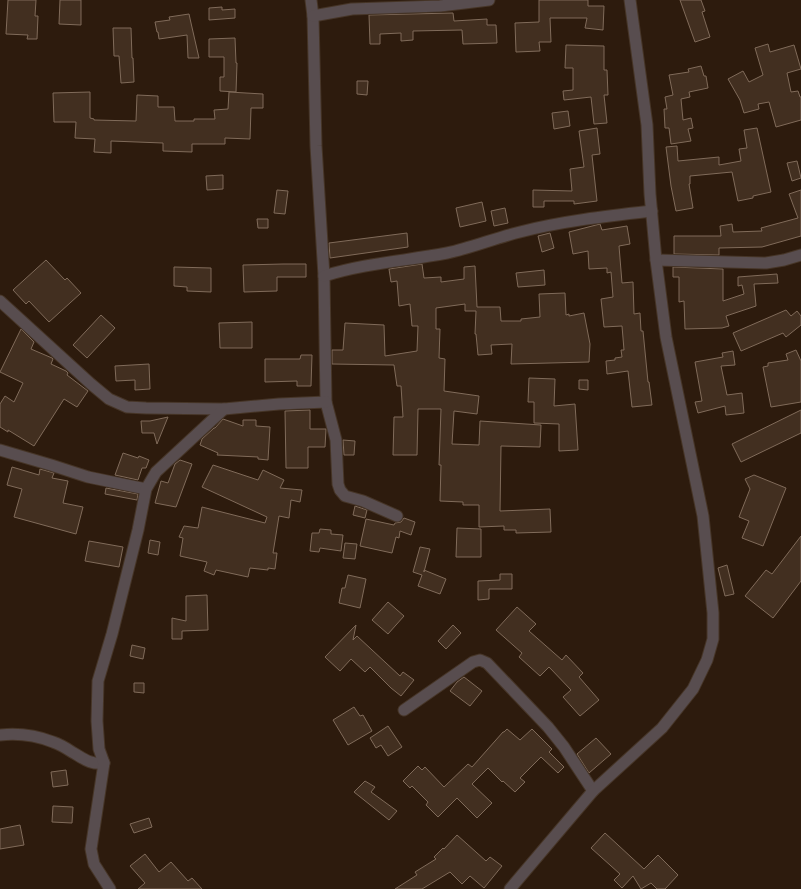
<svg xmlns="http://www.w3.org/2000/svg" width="801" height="889" font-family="'Roboto Serif',serif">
	<rect width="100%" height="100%" fill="#2d1b0d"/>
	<g fill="#422f20" stroke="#806b5a">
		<polygon points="8,0 36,0 35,16 38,16 37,39 27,39 28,35 6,34"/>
		<polygon points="60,0 81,0 81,25 59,24"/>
		<polygon points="539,0 588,0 588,6 604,6 603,30 585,28 587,18 550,18 551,42 539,42 540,51 516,52 515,23 539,22"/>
		<polygon points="680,0 701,0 705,11 702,12 710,37 695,42"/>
		<polygon points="222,7 222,10 235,9 235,18 209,20 209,8"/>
		<polygon points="453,13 454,21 487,19 487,25 496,25 497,43 463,44 462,30 413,31 413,40 401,41 401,33 380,34 380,44 370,44 369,15"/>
		<polygon points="189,14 191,23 199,58 188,58 187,35 159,39 158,32 157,32 155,22 170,20 169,17"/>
		<polygon points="113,28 131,28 132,58 133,58 134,82 121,83 119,56 114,56"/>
		<polygon points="235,38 236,63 237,63 236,92 220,91 220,77 224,77 224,57 209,57 209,39"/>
		<polygon points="768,44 770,52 794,45 801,69 787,73 791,92 798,91 800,97 801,97 801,120 776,127 769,102 758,104 759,109 744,113 740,100 728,79 743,71 749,82 763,75 755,48"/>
		<polygon points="566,45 604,46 604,70 607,70 608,95 604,95 607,123 594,124 591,97 564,100 563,91 573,90 573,68 565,68"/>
		<polygon points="701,66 704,76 706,76 708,88 689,92 690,97 681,99 683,120 691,118 693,128 688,129 691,141 671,144 669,128 665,128 664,109 667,109 665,97 673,95 669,75 689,72 688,69"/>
		<polygon points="357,81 368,81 367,95 357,94"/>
		<polygon points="90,92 90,118 94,119 94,120 136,121 137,95 158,96 158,107 174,107 175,121 194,121 194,119 215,119 214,110 228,109 229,92 263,94 263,108 251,108 250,139 225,138 225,144 192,144 192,152 163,151 163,143 111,141 111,153 94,152 95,139 75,138 76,122 54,122 53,93"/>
		<polygon points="568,111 570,126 554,129 552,113"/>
		<polygon points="597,128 600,154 592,155 597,201 574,204 574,201 544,201 544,207 533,207 533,190 572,191 570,169 584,167 579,131"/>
		<polygon points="757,128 771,192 753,196 753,198 738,201 732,172 690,176 690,184 689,184 693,208 676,211 671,186 666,147 677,146 678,161 719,157 719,165 741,161 739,149 747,148 744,130"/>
		<polygon points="797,161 801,178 792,181 787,163"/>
		<polygon points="223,175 223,189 207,190 206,176"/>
		<polygon points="277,190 288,191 285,214 274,213"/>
		<polygon points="801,190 801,236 762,247 719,248 719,255 674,254 674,236 721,236 720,226 732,224 733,232 762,231 761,228 798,218 789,194"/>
		<polygon points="482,202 486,221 460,227 456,208"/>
		<polygon points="505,208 508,223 494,226 491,211"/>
		<polygon points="257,219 268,219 268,228 258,228"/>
		<polygon points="600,224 602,230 627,226 630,244 619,246 622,283 633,282 634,314 640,313 641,331 643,331 648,382 649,382 652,405 632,407 628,371 607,374 606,361 615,360 615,358 622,357 621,350 624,350 622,326 604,327 601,299 613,297 611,272 607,273 607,268 589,269 588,251 573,254 569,232"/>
		<polygon points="407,233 408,247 330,258 329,243"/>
		<polygon points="550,233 554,248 542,252 538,236"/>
		<polygon points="46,260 65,280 67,278 81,293 49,322 29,301 26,304 13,290"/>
		<polygon points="283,264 306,264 306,277 277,277 277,291 244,292 243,265"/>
		<polygon points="422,264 424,278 441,277 441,282 464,279 464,267 475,266 477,307 500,307 501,321 521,321 521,319 540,317 539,294 565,293 566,315 569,314 569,316 584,313 590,344 589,362 511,364 512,344 491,345 492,354 478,355 476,334 475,334 476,311 465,311 465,304 436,308 436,329 440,329 439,358 445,359 444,391 479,396 477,414 454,411 452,444 479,445 480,421 541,425 540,447 501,446 500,511 550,509 551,532 516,533 516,530 504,530 504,526 479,527 479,505 463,505 463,502 440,501 441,465 439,465 441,409 418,409 417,455 393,455 394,417 403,417 401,386 397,386 394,365 332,364 332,350 343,350 345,323 384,325 385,356 417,351 418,326 412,326 410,304 399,306 397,281 391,282 389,269"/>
		<polygon points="174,267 211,268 211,292 187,291 187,287 174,286"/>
		<polygon points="673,267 723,269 723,301 744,294 742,285 738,286 738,277 777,274 778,283 754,284 756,306 726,316 729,326 722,328 685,329 684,301 679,302 679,277 673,277"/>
		<polygon points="544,270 545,285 518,287 516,273"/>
		<polygon points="786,310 791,316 797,311 801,316 801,325 786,337 783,333 741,351 733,333"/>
		<polygon points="101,315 115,328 87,358 73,345"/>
		<polygon points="252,322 252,348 220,348 219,323"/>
		<polygon points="21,329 34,342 31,349 52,358 53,359 51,364 66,371 68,373 67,375 88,391 77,407 64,399 34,446 8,430 8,432 0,427 0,404 5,396 14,402 23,383 0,372"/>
		<polygon points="796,350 801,361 801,402 771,407 763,367 768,366 768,363 788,360 786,354"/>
		<polygon points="733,351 735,365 721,366 727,395 742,393 744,413 726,415 725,406 698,413 695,402 702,401 695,362 723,357 722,353"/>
		<polygon points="301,355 312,355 311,386 297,386 297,381 265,382 265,359 300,359"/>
		<polygon points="149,364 150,389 135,390 135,380 116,381 115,366"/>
		<polygon points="529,378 555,379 554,406 575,404 578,450 559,451 559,424 534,423 534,402 528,402"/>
		<polygon points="579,380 588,380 588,390 579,389"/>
		<polygon points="310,410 310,429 326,429 325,447 308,447 308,468 286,468 285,411"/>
		<polygon points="801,410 801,433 741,462 732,444"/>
		<polygon points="168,417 157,444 154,433 142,433 141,421 150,421"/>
		<polygon points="223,419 243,426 243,420 256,420 256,426 270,427 268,460 258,459 258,457 217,455 218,453 200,445 202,439 214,428 215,428"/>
		<polygon points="343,440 355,441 354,455 344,455"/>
		<polygon points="123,453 138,458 139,456 149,460 146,468 142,468 138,480 115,475"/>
		<polygon points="180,460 192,464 176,507 155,503 161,481 168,483 175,464"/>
		<polygon points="213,465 258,480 263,470 284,480 280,488 302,490 300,502 291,500 289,518 279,516 273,553 277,553 275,569 268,568 268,570 250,568 248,577 216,570 214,575 204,571 207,562 180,556 183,538 179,537 184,526 198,528 202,507 265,523 267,517 202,487"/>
		<polygon points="12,467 39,475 40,469 54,473 52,478 68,481 63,503 83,507 76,534 14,517 22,489 7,485"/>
		<polygon points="754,475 786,488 763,546 742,538 749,521 739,517 750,489 745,479"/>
		<polygon points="106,488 138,494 137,500 105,494"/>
		<polygon points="355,506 367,510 365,518 353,515"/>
		<polygon points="404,518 415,522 411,535 400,531 399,538 396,537 392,553 360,546 366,519 394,525 395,523 401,522"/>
		<polygon points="457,528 481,529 481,557 456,557"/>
		<polygon points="320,529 331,530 331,534 343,535 341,551 320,548 319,552 310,551 312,533 319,533"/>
		<polygon points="801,536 801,581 773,618 745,596 766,570 772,574"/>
		<polygon points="150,540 160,542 158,555 148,553"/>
		<polygon points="89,541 123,547 119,567 85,561"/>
		<polygon points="345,543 357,544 355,559 343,558"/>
		<polygon points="420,547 430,549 424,572 424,570 446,579 440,594 418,586 422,575 413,572"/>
		<polygon points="727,565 734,594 725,596 718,568"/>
		<polygon points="500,574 512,574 512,589 489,589 489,599 478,600 478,581 500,580"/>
		<polygon points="348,575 366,579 360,608 339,603 342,588 345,588"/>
		<polygon points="207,595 208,630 182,631 182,639 172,639 172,618 186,621 186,596"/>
		<polygon points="388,602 404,616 388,634 372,620"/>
		<polygon points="517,607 536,624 529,631 562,660 566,655 583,673 579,677 599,700 580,716 563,697 571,690 549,667 540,676 519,657 522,653 496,630"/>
		<polygon points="356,625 353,640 357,636 400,676 403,672 414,680 401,696 391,688 370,667 365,672 351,659 340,671 325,657"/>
		<polygon points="453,625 461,633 446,649 438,641"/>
		<polygon points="132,645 145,648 143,659 130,656"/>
		<polygon points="464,677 482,691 470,706 450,691 457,682"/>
		<polygon points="134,683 144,683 144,693 134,692"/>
		<polygon points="354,707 360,716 363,715 372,731 348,745 333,720"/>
		<polygon points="388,726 402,747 388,756 381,745 376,748 370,738"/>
		<polygon points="507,729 520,740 532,729 552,749 549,752 564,767 558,773 541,757 520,778 525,782 515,792 503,781 502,782 488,768 472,784 492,803 477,818 457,798 438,817 426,805 428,802 412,786 410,788 403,781 418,766 422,770 425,767 444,787 468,764 472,767 503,732 504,732"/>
		<polygon points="596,738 611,754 589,773 577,754"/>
		<polygon points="66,770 68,785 53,787 51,772"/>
		<polygon points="365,781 375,787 371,792 397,811 389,820 354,792"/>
		<polygon points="53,806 73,807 72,823 52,822"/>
		<polygon points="149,818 152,827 134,833 130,824"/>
		<polygon points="20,825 24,845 0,849 0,829"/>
		<polygon points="605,833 644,869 658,855 678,875 665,889 657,889 651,883 641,889 633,876 622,888 614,880 620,874 591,848"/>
		<polygon points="457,835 486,861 490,857 502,866 484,888 470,876 462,884 450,872 422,889 395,889 417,875 415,872 436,859 434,857 443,848 444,849"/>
		<polygon points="145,854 159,872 171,862 188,881 192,878 202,889 138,889 145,883 130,866"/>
	</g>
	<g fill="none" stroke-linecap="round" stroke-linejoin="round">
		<g stroke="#463527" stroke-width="13">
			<g id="street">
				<polyline points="311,0 313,16 316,146 324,276 326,402 336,440 338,484 340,490 345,496 363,501 397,516"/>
				<polyline points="313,16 352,9 440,6 489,0"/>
				<polyline points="656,260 766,263 784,260 801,255"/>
				<path d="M324,276C366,263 405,261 447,253C471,248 495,238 520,232C563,221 608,216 652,211"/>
				<polyline points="0,301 91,384 109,399 127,407 146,408 224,409 279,404 326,402"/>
				<polyline points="0,450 51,465 88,477 146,489"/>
				<polyline points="404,710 473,662 480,660 487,663 548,727 564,747 593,791"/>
				<path d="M0,735C18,733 35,735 53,742C59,744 66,748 72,752C83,758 90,765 104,763"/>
				<polyline points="110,889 94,864 91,849 104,763 99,749 97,721 98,681 112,634 138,530 146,489 156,472 224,409"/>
				<polyline points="510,889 593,791 662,728 693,689 707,660 713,639 713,613 703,516 666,337 656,260 650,194 647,125 630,0"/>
			</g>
		</g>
		<use href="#street" stroke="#584d4f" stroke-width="11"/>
	</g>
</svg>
